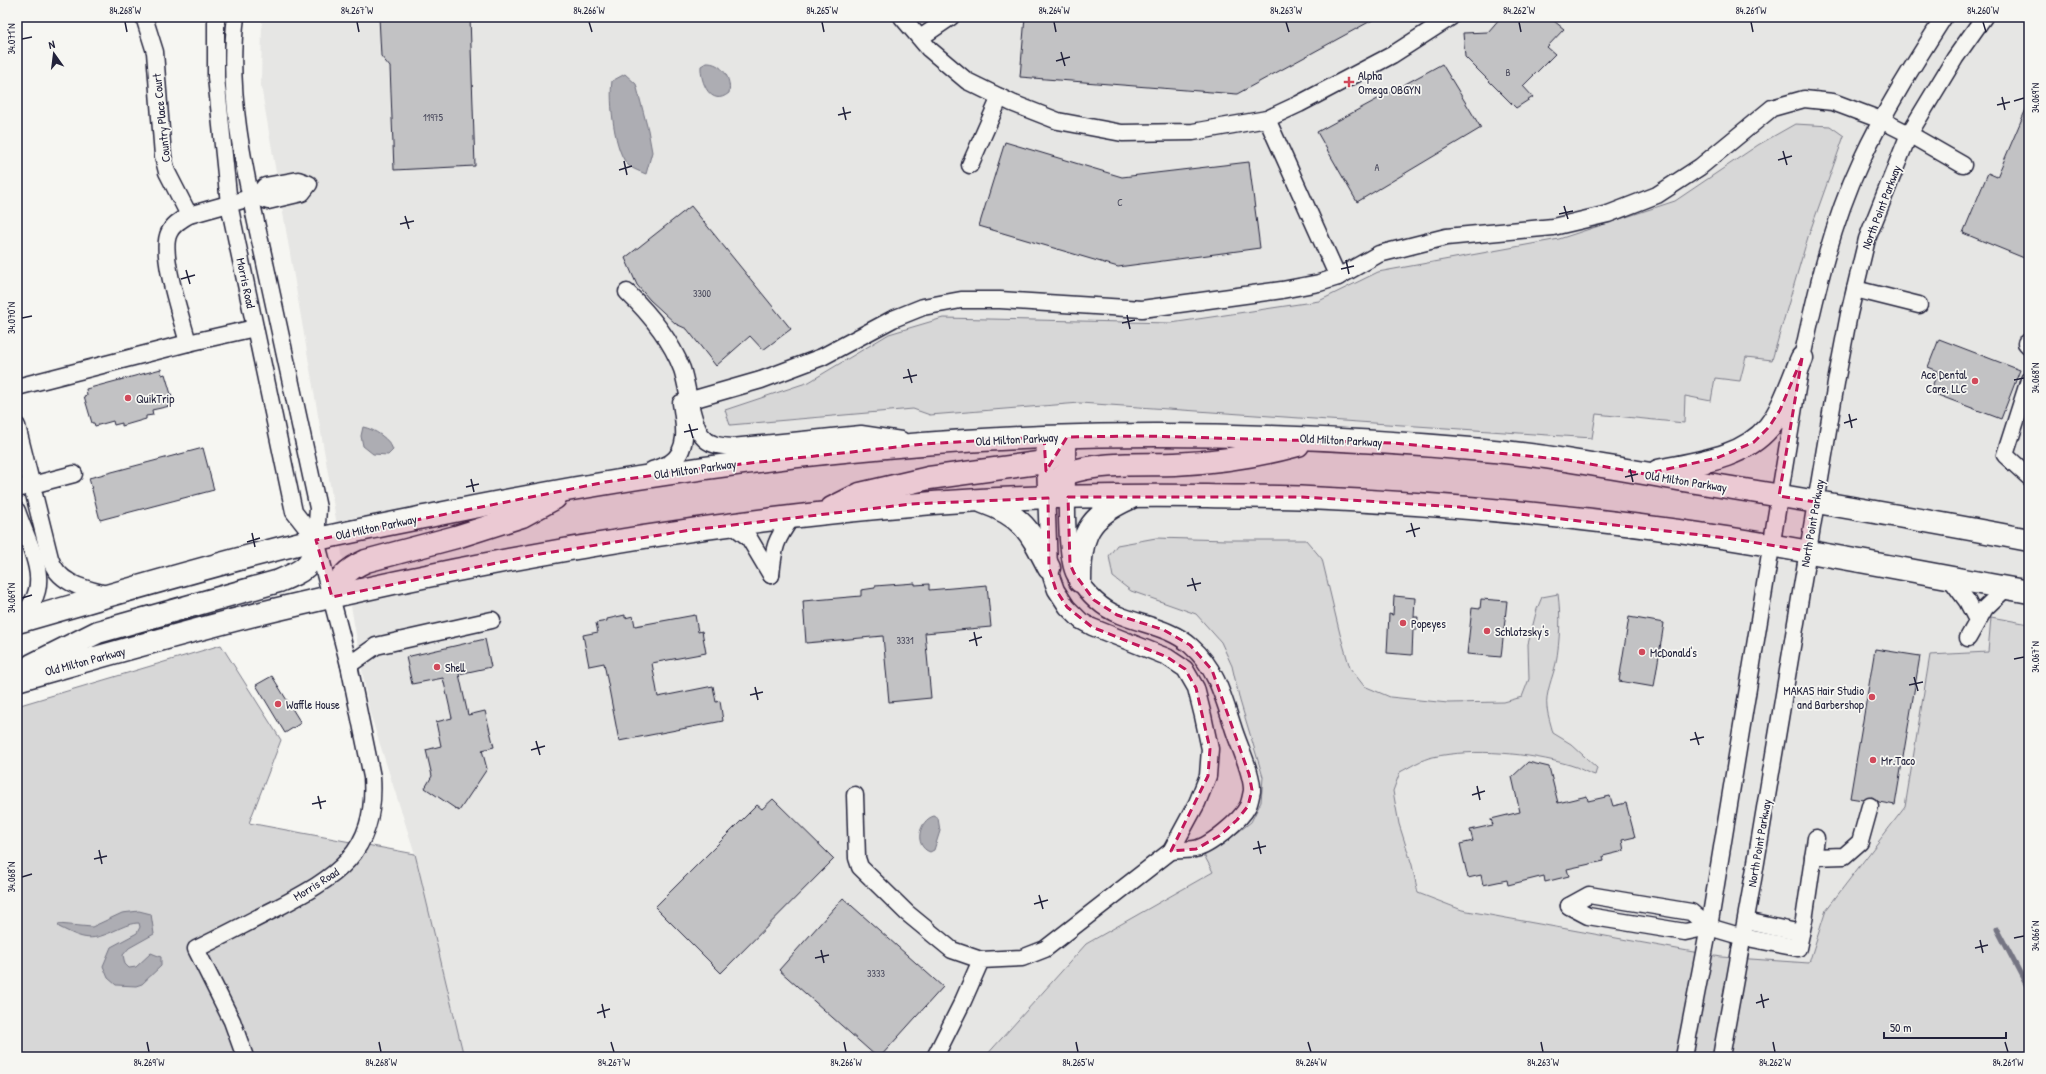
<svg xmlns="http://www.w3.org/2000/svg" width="2046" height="1074" font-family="'Patrick Hand',sans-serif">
	<rect width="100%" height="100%" fill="#f6f6f2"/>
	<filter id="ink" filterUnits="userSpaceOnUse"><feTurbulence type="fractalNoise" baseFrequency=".025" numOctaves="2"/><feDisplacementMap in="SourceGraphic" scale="8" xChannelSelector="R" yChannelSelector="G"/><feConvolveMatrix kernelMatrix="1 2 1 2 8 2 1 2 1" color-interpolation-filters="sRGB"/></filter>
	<g filter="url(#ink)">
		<polygon fill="#e6e6e4" points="262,17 2029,17 2029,624 1991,617 1988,652 1930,655 1905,807 1826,910 1809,963 1721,957 1462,910 1227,864 1086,944 985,1057 464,1057 415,854 369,710 261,86"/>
		<g fill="#d7d7d7" stroke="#7c7c89">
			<polygon points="1795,124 1830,126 1844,136 1808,237 1772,360 1746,357 1740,381 1715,378 1711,401 1685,396 1684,423 1596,414 1592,438 1080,403 930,415 913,409 730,425 725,410 809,382 889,334 943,318 1171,323 1319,301 1378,272 1559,239 1675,201 1758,145"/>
			<path d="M1156,538L1227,540H1306L1322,559L1340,634L1350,668L1364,686L1390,697L1448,703L1504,702L1522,697L1529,679L1528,644L1537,609L1542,597L1558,594C1561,616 1560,640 1556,663C1553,677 1545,693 1547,708C1548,716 1551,725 1553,733L1571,744L1597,768L1595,775C1586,773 1579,767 1570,765C1529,753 1474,748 1433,757C1422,759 1410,767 1400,772L1393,791L1399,824L1412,865L1418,893L1462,910L1721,957L1809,963L1826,910L1905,807L1930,655L1988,652L1991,617L2029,624V1057H985L1086,944L1213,872L1204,855L1223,844L1251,822L1261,802L1263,777L1240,701L1232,666L1221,642L1196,614L1131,591L1113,577L1109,556L1117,545Z"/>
			<polygon points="221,645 281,740 249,823 415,854 464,1057 17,1057 17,706"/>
		</g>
		<g fill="#adadb3" stroke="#757583">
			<path d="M706,63C722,62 732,79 729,93C711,108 700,82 701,66Z"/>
			<path d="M625,74L636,84L648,130L652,152L646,174C641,172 633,169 629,166C614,153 609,100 612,81Z"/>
			<path d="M363,427C374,429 390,439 393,450L388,455L373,454L363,446L361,436Z"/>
			<path d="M934,816L938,818L940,831L934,850L930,852C913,846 919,820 934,816Z"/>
			<path d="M139,911L151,914L154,934L129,948L123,955L125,964L129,968L136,967L151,953L161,957V966L142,984L136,986L116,985L108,978L103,966L111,947L137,933L140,927L139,923C131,923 125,926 118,929C91,942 85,940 59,927L58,924L92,927L122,913Z"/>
		</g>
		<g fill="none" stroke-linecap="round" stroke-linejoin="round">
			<polyline stroke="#757583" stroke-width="5" points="1997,929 2029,990"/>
		</g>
		<g fill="#c2c2c4" stroke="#22223b">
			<polygon points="379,17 470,17 475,166 394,170 390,67 381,56"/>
			<polygon points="1025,17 1378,17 1237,94 1020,77"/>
			<polygon points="1501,17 1549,17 1564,29 1547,47 1555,54 1523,86 1533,97 1516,108 1465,57 1463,33 1488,32"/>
			<polygon points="1442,64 1481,128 1357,202 1317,132"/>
			<polygon points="2029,102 2029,260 1963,233 1988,173 1997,177"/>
			<polygon points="1005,142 1122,177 1249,162 1260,248 1118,267 979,226"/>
			<polygon points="691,206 791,329 763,350 750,336 716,366 687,329 676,324 650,300 637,285 625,258"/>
			<polygon points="1939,339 2020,370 2001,419 1930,392 1938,371 1928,367"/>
			<polygon points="161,369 162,375 165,374 173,401 169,402 170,406 152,410 153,415 146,416 146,419 122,426 122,423 114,425 113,421 95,426 94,423 92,423 84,396 87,395 86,389"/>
			<polygon points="203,448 214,490 100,520 89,478"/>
			<polygon points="915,583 915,585 929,584 929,590 987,585 991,627 925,633 931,698 889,702 883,636 806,643 803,601 861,596 861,590 875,588 875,586"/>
			<polygon points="1394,596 1415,598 1414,617 1418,617 1417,630 1413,630 1412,655 1387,653 1389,614 1393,615"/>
			<polygon points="1481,599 1507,601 1501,657 1467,654 1472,608 1480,609"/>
			<polygon points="625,615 625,618 633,616 635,626 695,615 698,632 702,631 706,653 652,663 658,697 713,686 716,702 720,701 723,721 619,741 604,663 589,666 583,635 598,632 596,623 607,621 607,619"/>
			<polygon points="1629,617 1664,623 1654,687 1619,681"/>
			<polygon points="485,639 491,667 459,674 468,715 485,711 494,747 482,750 487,769 459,811 425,788 432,776 426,750 441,746 436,722 452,718 443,678 412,684 406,657"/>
			<polygon points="1875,649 1920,656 1895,805 1879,802 1872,797 1863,800 1850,798"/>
			<polygon points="272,676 301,723 285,733 256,685"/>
			<polygon points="1528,762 1549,767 1558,803 1587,796 1588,801 1610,796 1613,806 1626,803 1635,837 1622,840 1624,851 1603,856 1604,861 1567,869 1569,876 1545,882 1544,876 1508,885 1507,880 1483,885 1481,875 1468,878 1460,844 1473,841 1470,830 1493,825 1491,819 1520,812 1512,777"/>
			<polygon points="773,799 834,859 721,973 655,907 757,805 762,809"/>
			<polygon points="843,898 943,987 880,1057 877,1057 779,970"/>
		</g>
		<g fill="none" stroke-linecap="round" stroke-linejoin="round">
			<g stroke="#22223b" stroke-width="19">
				<g id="minor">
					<polyline points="144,17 155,52 163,156 167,172 189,215"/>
					<polyline points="216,17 216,77 229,204 294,512 316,540"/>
					<path d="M236,17C225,97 248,185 265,263C283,345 300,427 318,508L316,540L349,665L372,777C377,854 336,877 275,909C249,922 223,936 196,949L232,1021L245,1057"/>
					<polyline points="902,17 929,49 967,81 1012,103 1058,121 1122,133 1193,132 1267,119 1299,104 1392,55 1451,17"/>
					<polyline points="920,38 951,17"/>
					<polyline points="1267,119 1338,277 1379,254 1446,237 1553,227 1608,214 1657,195 1700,167 1772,108 1804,99 1833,102 1881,120 1909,134 1963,165"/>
					<polyline points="970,165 1000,97"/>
					<polyline points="1855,289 1919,305"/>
					<path d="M627,292C650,314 670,338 682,369C688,387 691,423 702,436C710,446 721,446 732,447L861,434L901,440"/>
					<path d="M188,343C182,319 159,253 169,233C173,224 181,220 189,215L257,196L265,186L298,180L309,184L302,193L268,201L257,196"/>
					<polyline points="2026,343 2029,346"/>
					<polyline points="2029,380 2005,455 2029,477"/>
					<polyline points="17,387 188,343 255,328"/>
					<path d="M17,426L50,558C58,585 87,589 110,595"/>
					<path d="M1067,437C1068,465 1063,555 1075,575C1086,592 1100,608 1119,615C1143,625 1171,628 1191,646C1216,668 1223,696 1233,727C1238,744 1253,774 1252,791C1251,795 1250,802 1248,806C1241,820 1210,846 1195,849C1187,850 1178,850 1171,851"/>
					<path d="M652,470C658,468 665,466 670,463C690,450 684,423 681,403L761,380L822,357L893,319L923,307L961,300H1000L1142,309L1282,290L1319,283L1338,277"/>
					<polyline points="17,489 74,474"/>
					<path d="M17,511C29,548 58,589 17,618"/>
					<polyline points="731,524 749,538 771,575"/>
					<path d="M771,575C774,546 775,541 792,517"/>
					<polyline points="1950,578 1967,601 1977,620"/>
					<polyline points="1968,638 1985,608 2006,588"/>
					<polyline points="349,665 376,646 492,620"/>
					<polyline points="855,795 857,858 860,867 907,913 952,950 981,960"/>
					<polyline points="1813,857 1844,856 1860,842 1870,806"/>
					<polyline points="1569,906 1589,895 1691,912 1709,927 1743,937 1798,948 1804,920 1816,838"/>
					<polyline points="1569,906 1588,916 1685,932 1709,927"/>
					<polyline points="1746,921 1801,933"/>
					<polyline points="935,1057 963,1001 981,960 1022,958 1045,949 1171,851 1197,803 1208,776 1210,749 1203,716 1196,688 1185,669 1167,657 1092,627 1081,621 1067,607 1056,590 1052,579 1049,568 1044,437"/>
					<path d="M1684,1057L1709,927L1802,358C1816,292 1832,223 1861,161C1884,111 1914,64 1944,17"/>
					<polyline points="1721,1057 1755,868 1837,377 1849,314 1867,239 1909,134 1955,58 1984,17"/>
				</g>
			</g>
			<g stroke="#22223b" stroke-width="25">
				<g id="highway">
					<path d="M1658,471C1696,463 1742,459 1769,427C1784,408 1792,381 1802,358"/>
					<path d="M1048,498C1052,487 1057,478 1068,473C1099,462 1142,465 1175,464C1216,462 1258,456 1298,445"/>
					<path d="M983,502C1023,516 1030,531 1049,568"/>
					<polyline points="832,508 860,494 929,478 1045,462 1058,453 1067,437"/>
					<path d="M1080,581C1080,535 1087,517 1130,498"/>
					<path d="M332,597C338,578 348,569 366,561L456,537L522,516L555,498"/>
					<path d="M17,622C115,594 214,564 313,540C353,531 394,523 434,515C634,474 838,445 1043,437C1189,432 1337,437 1483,450C1555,456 1625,470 1696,482C1807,500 1918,519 2029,540"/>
					<path d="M32,665L98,632L279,581C303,571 313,567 316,540"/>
					<path d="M17,680C102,656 188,631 274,610C483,560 696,523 910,505C1008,496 1108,495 1207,496C1241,497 1275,496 1309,498C1448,504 1589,517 1727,538C1828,554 1928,574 2029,592"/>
				</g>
			</g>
			<use href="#minor" stroke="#f6f6f2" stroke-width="16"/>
			<use href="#highway" stroke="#f6f6f2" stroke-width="22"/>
		</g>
	</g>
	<path fill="#c2185b" fill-opacity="0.2" stroke="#c2185b" stroke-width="3" stroke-dasharray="8 5" stroke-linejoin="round" d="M1802,358L1779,496L1816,502L1807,551L1727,538L1459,507L1302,497H1068L1070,564L1074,573L1094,600L1117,615L1164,630L1190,645L1212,670L1249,774L1252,790L1248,806L1237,820L1219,836L1196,849L1171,851L1208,776L1210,749L1196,688L1185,669L1167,657L1092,627L1067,607L1056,590L1049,568L1048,498L911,504L691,530L540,554L332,597L316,540L606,482L705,468L924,444L1044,437L1046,471L1067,437L1144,436L1394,443L1568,460L1645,474L1717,458L1754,442L1769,427L1780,410Z"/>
	<path fill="none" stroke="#22223b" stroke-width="1.5" d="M125,22L127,32M357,22L359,32M589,22L592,32M822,22L824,32M1054,22L1056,32M1286,22L1289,32M1519,22L1521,32M1751,22L1753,32M1983,22L1986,32M22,39L32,37M1061,52L1065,66M1056,61L1070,57M2002,97L2005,110M2014,101L2024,98M1997,105L2010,102M843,107L846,120M838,115L851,112M1783,151L1787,165M1778,160L1792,156M624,161L627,175M619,170L632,166M1564,206L1568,219M1559,214L1573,211M405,216L409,229M400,224L414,221M1346,260L1349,274M1341,269L1354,266M186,270L190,284M181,279L195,275M1127,315L1130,329M22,318L32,316M1122,323L1135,320M908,369L912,383M903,378L917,375M2014,380L2024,378M1849,414L1852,428M1844,423L1857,419M689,424L693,438M684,432L698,429M1630,469L1633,482M1625,477L1638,474M471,479L474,492M466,487L479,484M1411,523L1415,537M1406,532L1420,528M252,533L255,547M247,542L260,538M1192,578L1196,591M1187,586L1201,583M22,598L32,595M974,632L977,646M969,641L982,637M2014,659L2024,657M1914,677L1918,691M1909,685L1923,682M755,687L758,700M750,695L763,692M1695,732L1699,745M1690,740L1704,737M536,741L540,755M531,750L545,746M1477,786L1480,800M1472,795L1485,791M318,796L321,809M312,804L326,801M1258,841L1261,854M1253,849L1266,846M99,850L102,864M94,859L107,856M22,877L32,874M1039,895L1043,909M1034,904L1048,900M2014,938L2024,936M1980,940L1983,953M1975,948L1988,945M821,950L824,963M815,958L829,955M1761,994L1764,1008M1756,1003L1769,999M602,1004L605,1018M597,1013L610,1009M147,1042L149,1052M379,1042L381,1052M611,1042L614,1052M844,1042L846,1052M1076,1042L1078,1052M1308,1042L1311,1052M1541,1042L1543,1052M1773,1042L1775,1052M2005,1042L2008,1052"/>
	<g fill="#d1495b" stroke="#f6f6f2" stroke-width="1.5">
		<path d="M1347 76h4v4h4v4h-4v4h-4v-4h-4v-4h4z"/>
		<circle cx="1975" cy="381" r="4"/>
		<circle cx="128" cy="398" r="4"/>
		<circle cx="1403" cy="623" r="4"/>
		<circle cx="1487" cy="631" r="4"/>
		<circle cx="1642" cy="652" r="4"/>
		<circle cx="437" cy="667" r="4"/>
		<circle cx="1872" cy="697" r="4"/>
		<circle cx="278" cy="704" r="4"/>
		<circle cx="1873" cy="760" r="4"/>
	</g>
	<g text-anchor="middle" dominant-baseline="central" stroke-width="3.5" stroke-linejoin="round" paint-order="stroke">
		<g font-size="10" fill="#4a4a5d">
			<text x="1508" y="72">B</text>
			<text x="433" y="117">11975</text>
			<text x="1377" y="167">A</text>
			<text x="1120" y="202">C</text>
			<text x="702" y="293">3300</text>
			<text x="905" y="640">3331</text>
			<text x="876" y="973">3333</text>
		</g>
		<g font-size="12" fill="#22223b" stroke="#f6f6f2" text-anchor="start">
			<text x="1358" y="75">Alpha<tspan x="1358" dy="14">Omega OBGYN</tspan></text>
			<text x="1967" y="374" text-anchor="end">Ace Dental<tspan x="1967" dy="14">Care, LLC</tspan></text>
			<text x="136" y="398">QuikTrip</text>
			<text x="1411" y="623">Popeyes</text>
			<text x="1495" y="631">Schlotzsky's</text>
			<text x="1650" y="652">McDonald's</text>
			<text x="445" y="667">Shell</text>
			<text x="1864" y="690" text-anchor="end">MAKAS Hair Studio<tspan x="1864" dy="14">and Barbershop</tspan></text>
			<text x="286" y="704">Waffle House</text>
			<text x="1881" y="760">Mr.Taco</text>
		</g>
		<g font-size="12" fill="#22223b" stroke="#f6f6f2">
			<text transform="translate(161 118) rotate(-96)">Country Place Court</text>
			<text transform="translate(1881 207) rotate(-69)">North Point Parkway</text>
			<text transform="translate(246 283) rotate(78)">Morris Road</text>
			<text transform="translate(1017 439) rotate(-3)">Old Milton Parkway</text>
			<text transform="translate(1341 440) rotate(3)">Old Milton Parkway</text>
			<text transform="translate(695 469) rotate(-8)">Old Milton Parkway</text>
			<text transform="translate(1686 481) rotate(9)">Old Milton Parkway</text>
			<text transform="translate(1812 523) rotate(-80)">North Point Parkway</text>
			<text transform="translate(376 527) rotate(-12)">Old Milton Parkway</text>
			<text transform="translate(85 661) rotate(-15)">Old Milton Parkway</text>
			<text transform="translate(1759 843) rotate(-80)">North Point Parkway</text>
			<text transform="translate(316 884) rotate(-32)">Morris Road</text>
		</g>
	</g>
	<rect width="2046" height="1074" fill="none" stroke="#f6f6f2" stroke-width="44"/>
	<g transform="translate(54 54) rotate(346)" stroke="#f6f6f2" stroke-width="3" paint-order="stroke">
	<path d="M0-3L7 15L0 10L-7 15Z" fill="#22223b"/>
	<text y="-6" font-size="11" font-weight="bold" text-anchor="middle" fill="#22223b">N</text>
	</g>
	<path d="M1884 1032v6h122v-6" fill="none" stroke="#22223b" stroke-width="2"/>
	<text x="1890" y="1032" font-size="12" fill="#22223b" stroke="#f6f6f2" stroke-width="3" paint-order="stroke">50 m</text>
	<rect x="22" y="22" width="2002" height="1030" fill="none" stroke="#22223b" stroke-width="1.5"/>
	<g font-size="10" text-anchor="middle" fill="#22223b">
		<text x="125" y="14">84.268°W</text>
		<text x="357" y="14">84.267°W</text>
		<text x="589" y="14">84.266°W</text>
		<text x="822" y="14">84.265°W</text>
		<text x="1054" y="14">84.264°W</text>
		<text x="1286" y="14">84.263°W</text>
		<text x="1519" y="14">84.262°W</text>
		<text x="1751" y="14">84.261°W</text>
		<text x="1983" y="14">84.260°W</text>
		<text transform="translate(11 39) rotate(-90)" y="4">34.071°N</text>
		<text transform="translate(2035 98) rotate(-90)" y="4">34.069°N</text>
		<text transform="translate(11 318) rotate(-90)" y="4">34.070°N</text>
		<text transform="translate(2035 378) rotate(-90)" y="4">34.068°N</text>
		<text transform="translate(11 598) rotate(-90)" y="4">34.069°N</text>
		<text transform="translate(2035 657) rotate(-90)" y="4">34.067°N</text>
		<text transform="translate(11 877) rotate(-90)" y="4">34.068°N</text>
		<text transform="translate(2035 936) rotate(-90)" y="4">34.066°N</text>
		<text x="149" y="1066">84.269°W</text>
		<text x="381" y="1066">84.268°W</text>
		<text x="614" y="1066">84.267°W</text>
		<text x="846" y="1066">84.266°W</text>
		<text x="1078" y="1066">84.265°W</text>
		<text x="1311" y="1066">84.264°W</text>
		<text x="1543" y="1066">84.263°W</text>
		<text x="1775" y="1066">84.262°W</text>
		<text x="2008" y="1066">84.261°W</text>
	</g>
</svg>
